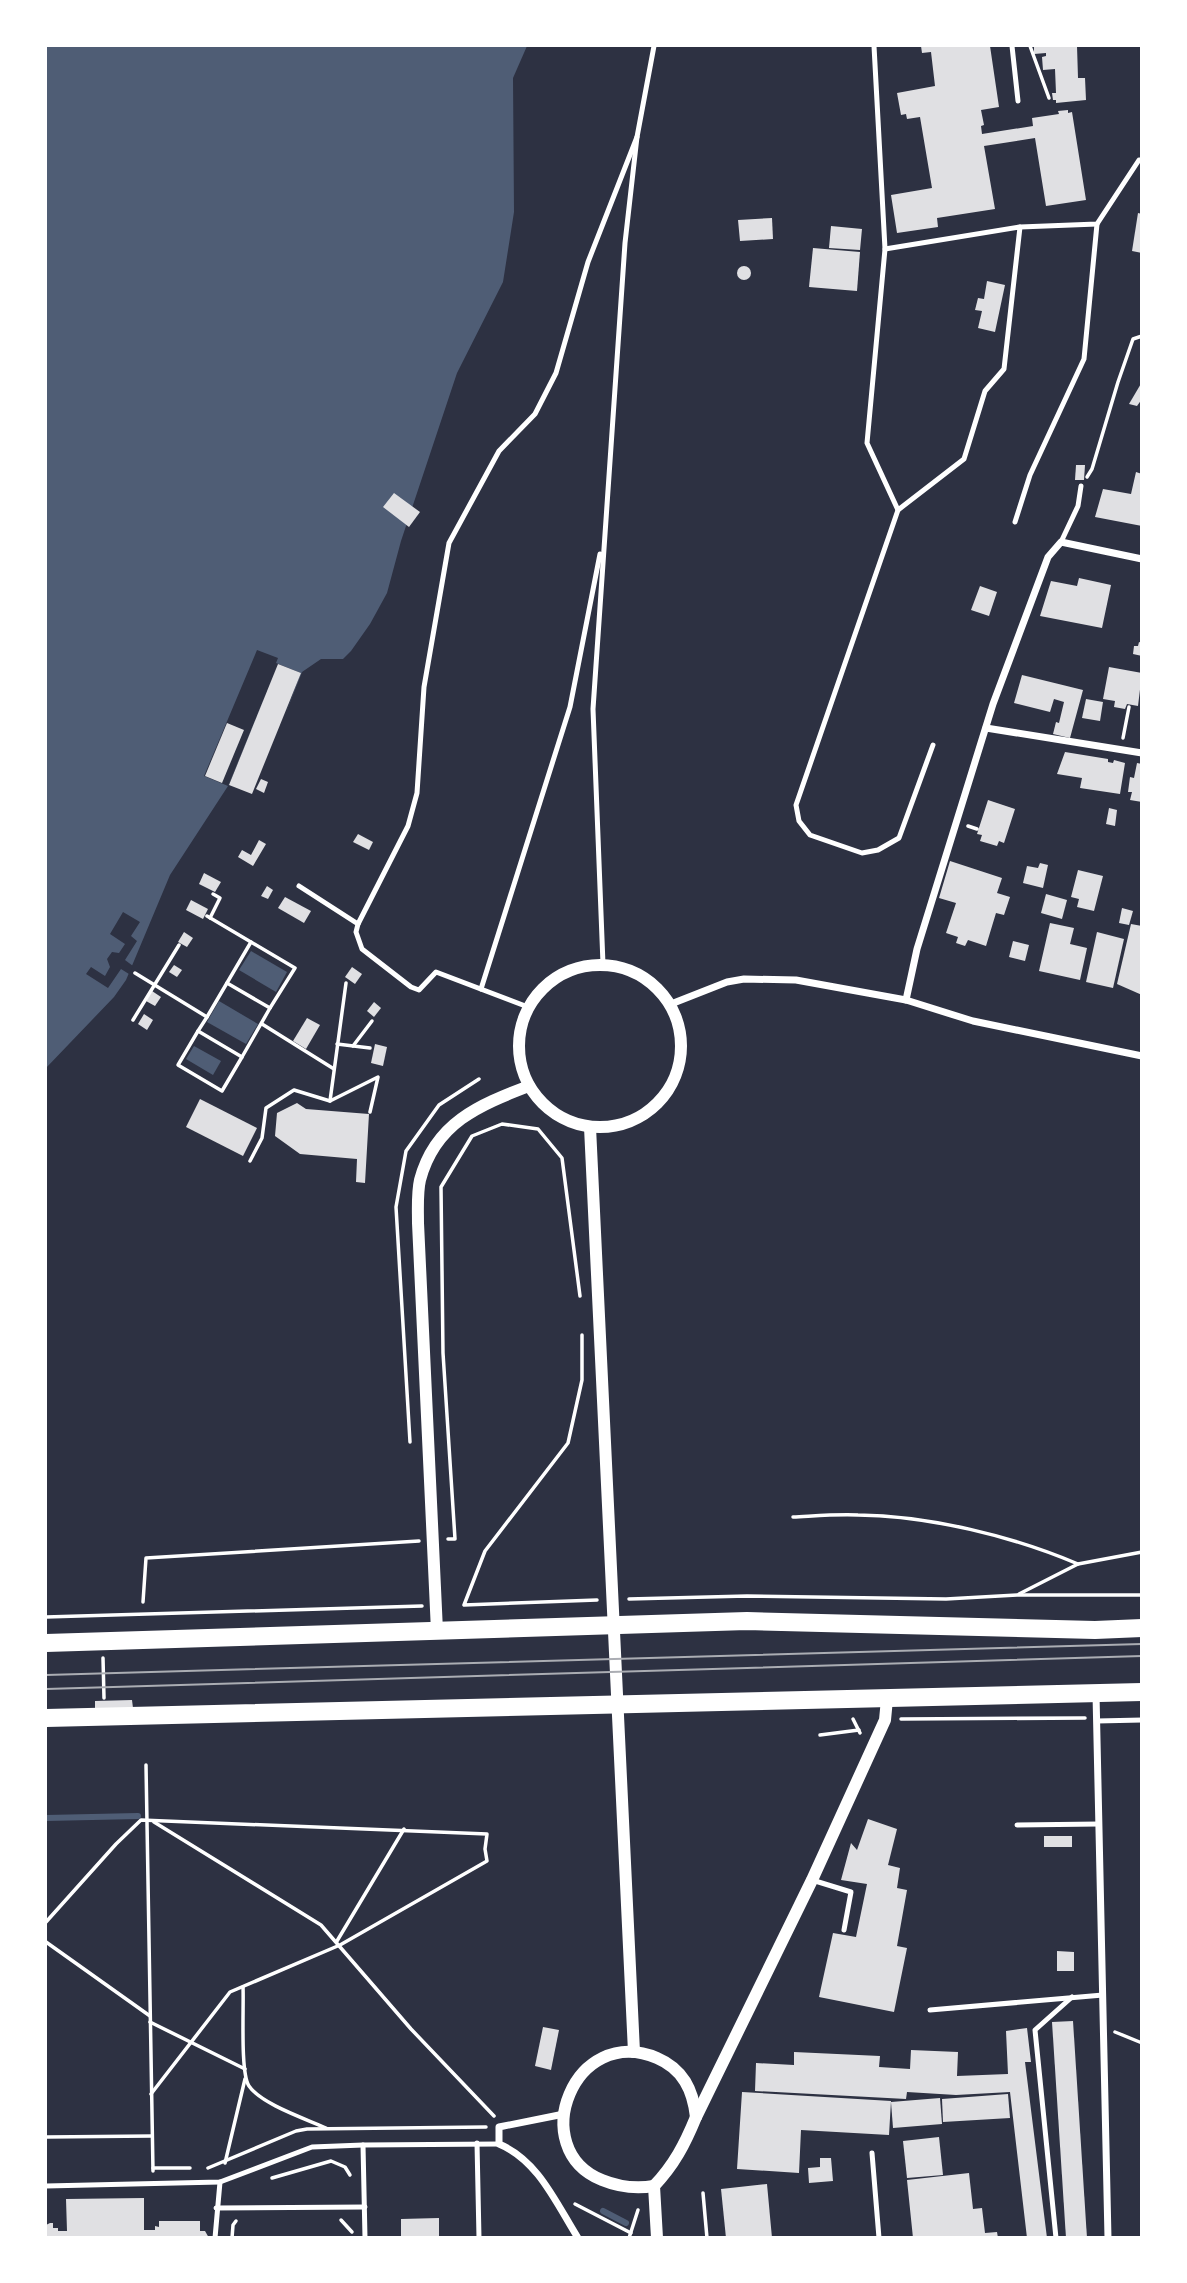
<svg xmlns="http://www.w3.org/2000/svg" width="1187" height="2283" font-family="Arial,sans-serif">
	<rect width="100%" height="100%" fill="#2d3142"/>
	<g fill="#4f5d75">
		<polygon points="46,46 527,46 513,78 514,212 503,282 457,373 401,541 387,593 370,624 351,651 343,659 321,659 302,672 287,710 263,701 228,786 170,875 126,980 114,997 46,1068"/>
		<polygon points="251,951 287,972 276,992 239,970"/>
		<polygon points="219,1001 258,1024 246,1044 207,1022"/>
		<polygon points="194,1046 221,1061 213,1075 186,1059"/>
	</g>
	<g fill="#2d3142">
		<polygon points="257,650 278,658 276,663 301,673 287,710 263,701 228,786 204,776"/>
		<polygon points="123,912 140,922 131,936 137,941 125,960 133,966 129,974 121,969 108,988 86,974 91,967 105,976 110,967 107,959 112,952 119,953 125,944 110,934"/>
	</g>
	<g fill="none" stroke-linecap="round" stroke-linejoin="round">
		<g stroke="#4f5d75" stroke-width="6">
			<polyline points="46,1818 138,1816"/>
			<polyline points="603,2211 626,2223"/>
		</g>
	</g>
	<g fill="#e0e0e3">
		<polygon points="921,46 990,46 999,107 981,110 984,125 981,126 982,134 1033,126 1032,118 1059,114 1058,111 1068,110 1068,113 1072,112 1086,200 1046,206 1035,138 984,146 995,209 937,218 938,227 897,233 891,195 932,188 920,117 907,119 906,114 901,115 897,93 935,86 931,52 922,53"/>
		<polygon points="1034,46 1077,46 1078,78 1085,78 1086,100 1056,103 1056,100 1053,100 1052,93 1056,93 1055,69 1043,70 1042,57 1046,56 1046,53 1034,54"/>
		<polygon points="1138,213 1142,214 1142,253 1132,251"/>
		<polygon points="772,218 773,239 740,241 738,220"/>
		<polygon points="831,226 862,229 860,250 829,248"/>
		<polygon points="813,248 860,252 857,291 809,287"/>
		<circle cx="744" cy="273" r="7"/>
		<polygon points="987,281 1005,285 995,332 978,328 982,311 975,310 978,298 984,299"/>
		<polygon points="1142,382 1142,399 1137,406 1129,404"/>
		<polygon points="1076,465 1085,465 1084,480 1075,480"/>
		<polygon points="1136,472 1142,474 1142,526 1095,517 1103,489 1131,494"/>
		<polygon points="394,493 420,512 409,527 383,507"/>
		<polygon points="1079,578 1111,585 1102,628 1040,616 1051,581 1077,586"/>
		<polygon points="980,586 997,592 989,616 971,610"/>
		<polygon points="1139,642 1142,643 1142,656 1133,654 1134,646 1138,646"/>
		<polygon points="278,664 301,673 252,794 229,785"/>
		<polygon points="1109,667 1142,673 1138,706 1127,704 1125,709 1114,707 1115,701 1103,699"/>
		<polygon points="1022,675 1083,690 1070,738 1053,734 1056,722 1059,723 1064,702 1054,699 1050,712 1014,703"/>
		<polygon points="1086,699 1103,702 1100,721 1082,718"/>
		<polygon points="227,723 244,730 222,783 205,776"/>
		<polygon points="1065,752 1108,759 1108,762 1113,763 1114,760 1125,763 1120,794 1080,788 1082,778 1057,774"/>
		<polygon points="1137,763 1142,764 1142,802 1130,800 1132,792 1128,792 1130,777 1134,778"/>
		<polygon points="261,779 268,782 264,793 256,789"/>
		<polygon points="988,800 1015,809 1004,843 999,841 997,846 980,841 982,835 977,834"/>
		<polygon points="1109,808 1117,810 1115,826 1106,824"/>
		<polygon points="358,834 373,842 369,850 353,842"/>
		<polygon points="259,840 266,844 253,866 238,857 242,850 251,855"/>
		<polygon points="950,861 1002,878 997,893 1010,897 1004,915 996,913 986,946 968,940 965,946 956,943 958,937 946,933 956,903 939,898"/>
		<polygon points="1040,863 1048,865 1043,888 1023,883 1027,866 1038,868"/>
		<polygon points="1078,870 1103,876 1094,911 1077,907 1079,899 1071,897"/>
		<polygon points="204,873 221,882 215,892 199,884"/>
		<polygon points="267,886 273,890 268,899 261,896"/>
		<polygon points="1046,894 1067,900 1062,919 1041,913"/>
		<polygon points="285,897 311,911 304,923 278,908"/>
		<polygon points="191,900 208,909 203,919 186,910"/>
		<polygon points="1122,908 1133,911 1129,925 1119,923"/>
		<polygon points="1050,923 1074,928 1070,944 1087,948 1080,980 1039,971"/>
		<polygon points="1131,924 1142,926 1142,995 1117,984"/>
		<polygon points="184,932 193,938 187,947 178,942"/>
		<polygon points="1097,932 1124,939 1113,988 1086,982"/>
		<polygon points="1013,941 1029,945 1025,961 1009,957"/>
		<polygon points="174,965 182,970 177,977 169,972"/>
		<polygon points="352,967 362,974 355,984 345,977"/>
		<polygon points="152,991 161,997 155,1006 146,1001"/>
		<polygon points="374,1002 381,1008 374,1017 367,1011"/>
		<polygon points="144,1014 153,1020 147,1030 138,1024"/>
		<polygon points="307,1018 320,1025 306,1049 293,1041"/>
		<polygon points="375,1044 387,1047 383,1066 371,1063"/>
		<polygon points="200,1099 257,1128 243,1156 186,1127"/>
		<polygon points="297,1103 306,1109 369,1114 365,1183 356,1182 357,1159 300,1154 275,1136 277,1113"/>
		<polygon points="132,1700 133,1708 95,1709 95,1701"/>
		<polygon points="868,1819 897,1829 888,1865 900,1868 897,1888 907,1890 897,1946 907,1948 894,2012 819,1997 833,1933 856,1937 867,1884 841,1880 851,1843 857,1850"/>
		<rect x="1044" y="1836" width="28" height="11"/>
		<polygon points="1057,1951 1074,1952 1074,1971 1057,1971"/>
		<polygon points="1073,2021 1087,2238 1066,2238 1052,2022"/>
		<polygon points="543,2027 559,2030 551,2070 535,2066"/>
		<polygon points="1027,2028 1031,2062 1025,2062 1047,2238 1027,2238 1010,2092 956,2095 907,2092 906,2099 755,2091 756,2063 794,2065 794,2052 880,2056 879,2067 910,2069 911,2050 958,2052 957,2076 1008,2074 1006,2031"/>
		<polygon points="742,2092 891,2101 889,2135 801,2130 799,2173 737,2169"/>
		<polygon points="1008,2094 1010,2118 943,2122 942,2099"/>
		<polygon points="940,2098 942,2124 893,2128 891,2102"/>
		<polygon points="939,2137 943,2175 907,2178 903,2141"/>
		<polygon points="820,2158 831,2158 833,2181 809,2183 808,2168 820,2167"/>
		<polygon points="969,2173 973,2209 982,2208 985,2233 997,2232 998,2238 913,2238 907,2180"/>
		<polygon points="767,2184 772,2238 726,2238 721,2189"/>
		<polygon points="144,2198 144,2230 155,2230 155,2226 159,2227 159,2221 200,2221 200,2231 205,2231 209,2238 46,2238 46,2225 50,2223 53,2223 53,2228 58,2228 58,2231 67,2231 66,2199"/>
		<polygon points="439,2218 439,2238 401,2238 401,2219"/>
	</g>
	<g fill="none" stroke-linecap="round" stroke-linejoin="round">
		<g stroke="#fff" stroke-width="3.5">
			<polyline points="1030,46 1049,98"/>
			<polyline points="1087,477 1092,469 1118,382 1133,339 1142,336"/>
			<polyline points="1123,738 1129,707"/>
			<polyline points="968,826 977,829"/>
			<polyline points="207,916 295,968 270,1008 227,983"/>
			<polyline points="210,918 220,898 213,894"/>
			<polyline points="135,973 207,1017 198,1031 242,1057 270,1008"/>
			<polyline points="207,1017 251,942"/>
			<polyline points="133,1020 179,945"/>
			<polyline points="262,1024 334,1069"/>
			<polyline points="198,1031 178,1065 222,1091 242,1057"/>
			<polyline points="337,1044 370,1048"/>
			<polyline points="353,1046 372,1021"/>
			<polyline points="330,1101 346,983"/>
			<polyline points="250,1161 262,1138 266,1108 294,1090 330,1101 378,1077 370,1112"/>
			<polyline points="582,1335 582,1380 568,1443 485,1551 464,1605 597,1600"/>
			<polyline points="410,1442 396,1207 406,1151 439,1105 479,1079"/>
			<path d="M793,1517C814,1516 836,1514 858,1515C930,1516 1012,1536 1078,1564"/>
			<polyline points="448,1539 455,1539 443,1353 441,1187 472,1136 502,1124 538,1129 562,1158 580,1296"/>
			<polyline points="1019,1594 1078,1564 1142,1552"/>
			<polyline points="629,1599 747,1596 946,1599 1017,1595 1142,1595"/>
			<polyline points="143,1602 146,1558 419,1541"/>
			<polyline points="46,1617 422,1606"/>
			<polyline points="103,1658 104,1698"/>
			<polyline points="853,1719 860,1733"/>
			<polyline points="901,1719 1085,1718"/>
			<polyline points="820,1735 859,1730"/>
			<polyline points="146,1765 153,2171"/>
			<polyline points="154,1822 321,1925 411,2029 494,2116"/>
			<polyline points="46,1922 116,1844 141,1820 487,1834 485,1849 487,1861 340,1945 230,1992 151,2094"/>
			<polyline points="337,1941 404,1829"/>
			<polyline points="46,1942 150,2016"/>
			<path d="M243,1987C244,2006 240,2073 249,2086C261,2104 306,2119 326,2128"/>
			<polyline points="150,2022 245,2069"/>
			<polyline points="1115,2032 1142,2043"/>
			<polyline points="46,2137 152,2136"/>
			<polyline points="225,2163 245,2079"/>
			<polyline points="153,2168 190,2168"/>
			<polyline points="208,2168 296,2131 307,2129 486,2127"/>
			<polyline points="272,2178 331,2161 345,2167 350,2175"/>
			<polyline points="703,2193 707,2238"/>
			<polyline points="575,2204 631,2233"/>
			<polyline points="341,2220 352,2232"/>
			<polyline points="232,2238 233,2225 236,2221"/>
			<polyline points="629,2238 638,2210"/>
		</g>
		<g stroke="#fff" stroke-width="5">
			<polyline points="874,46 885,249 867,443 898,510 796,805 799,821 810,835 862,853 878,850 899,838 933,745"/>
			<polyline points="1012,46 1018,101"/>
			<polyline points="885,249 1020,227 1097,224 1139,160 1142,160"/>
			<polyline points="898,510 964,459 985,391 1004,369 1020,227"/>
			<polyline points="1015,522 1030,475 1084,359 1097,224"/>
			<polyline points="1061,542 1078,506 1081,486"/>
			<polyline points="299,886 358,924"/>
			<polyline points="603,964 593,709 625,243 637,137 654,46"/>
			<polyline points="481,989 570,707 600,554"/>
			<polyline points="528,1007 436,972 419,990 411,987 362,949 356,932 358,924 408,826 417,793 424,687 449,543 499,451 535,414 556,373 588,262 637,137"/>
			<polyline points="1097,1721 1142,1720"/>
			<polyline points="1017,1825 1099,1824"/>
			<polyline points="812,1880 851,1892 844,1930"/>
			<polyline points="930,2010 1103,1995"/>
			<polyline points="477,2143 479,2238"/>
			<polyline points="872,2153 879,2238"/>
			<polyline points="46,2186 220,2182 312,2147 363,2145"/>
			<polyline points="216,2208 365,2207"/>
			<polyline points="215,2238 220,2182"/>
			<polyline points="365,2238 363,2145 499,2144"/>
			<polyline points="1056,2238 1035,2030 1072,1997"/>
		</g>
		<g stroke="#fff" stroke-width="7">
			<polyline points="986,728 1142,753"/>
			<polyline points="906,1000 917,949 993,704 1048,557 1061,542 1142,559"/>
			<polyline points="671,1004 727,982 744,979 796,980 906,1000 973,1021 1142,1056"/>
			<polyline points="1096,1694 1108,2238"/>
			<path d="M564,2114L499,2127V2144C538,2160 556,2203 578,2238"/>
		</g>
		<g stroke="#fff" stroke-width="12">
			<circle cx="600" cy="1046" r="81"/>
			<polyline points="590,1127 634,2052"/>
			<path d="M437,1631L418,1223C418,1209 417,1193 420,1180C435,1123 479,1105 529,1086"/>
			<path d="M654,2186C635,2189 619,2187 602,2180C525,2149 574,2023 657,2058C683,2069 693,2090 696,2117"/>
			<path d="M657,2238L654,2186C674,2165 685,2144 696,2117L812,1880L885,1720L887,1699"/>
		</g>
		<g stroke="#fff" stroke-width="18">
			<polyline points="46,1643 747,1621 1095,1630 1142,1628"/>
			<polyline points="46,1718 1142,1692"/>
		</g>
		<g stroke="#abadb3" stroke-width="2">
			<polyline points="46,1675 1142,1644"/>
			<polyline points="46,1689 1142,1656"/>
		</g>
	</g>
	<rect width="1187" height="2283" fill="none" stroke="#ffffff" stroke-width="94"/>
</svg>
